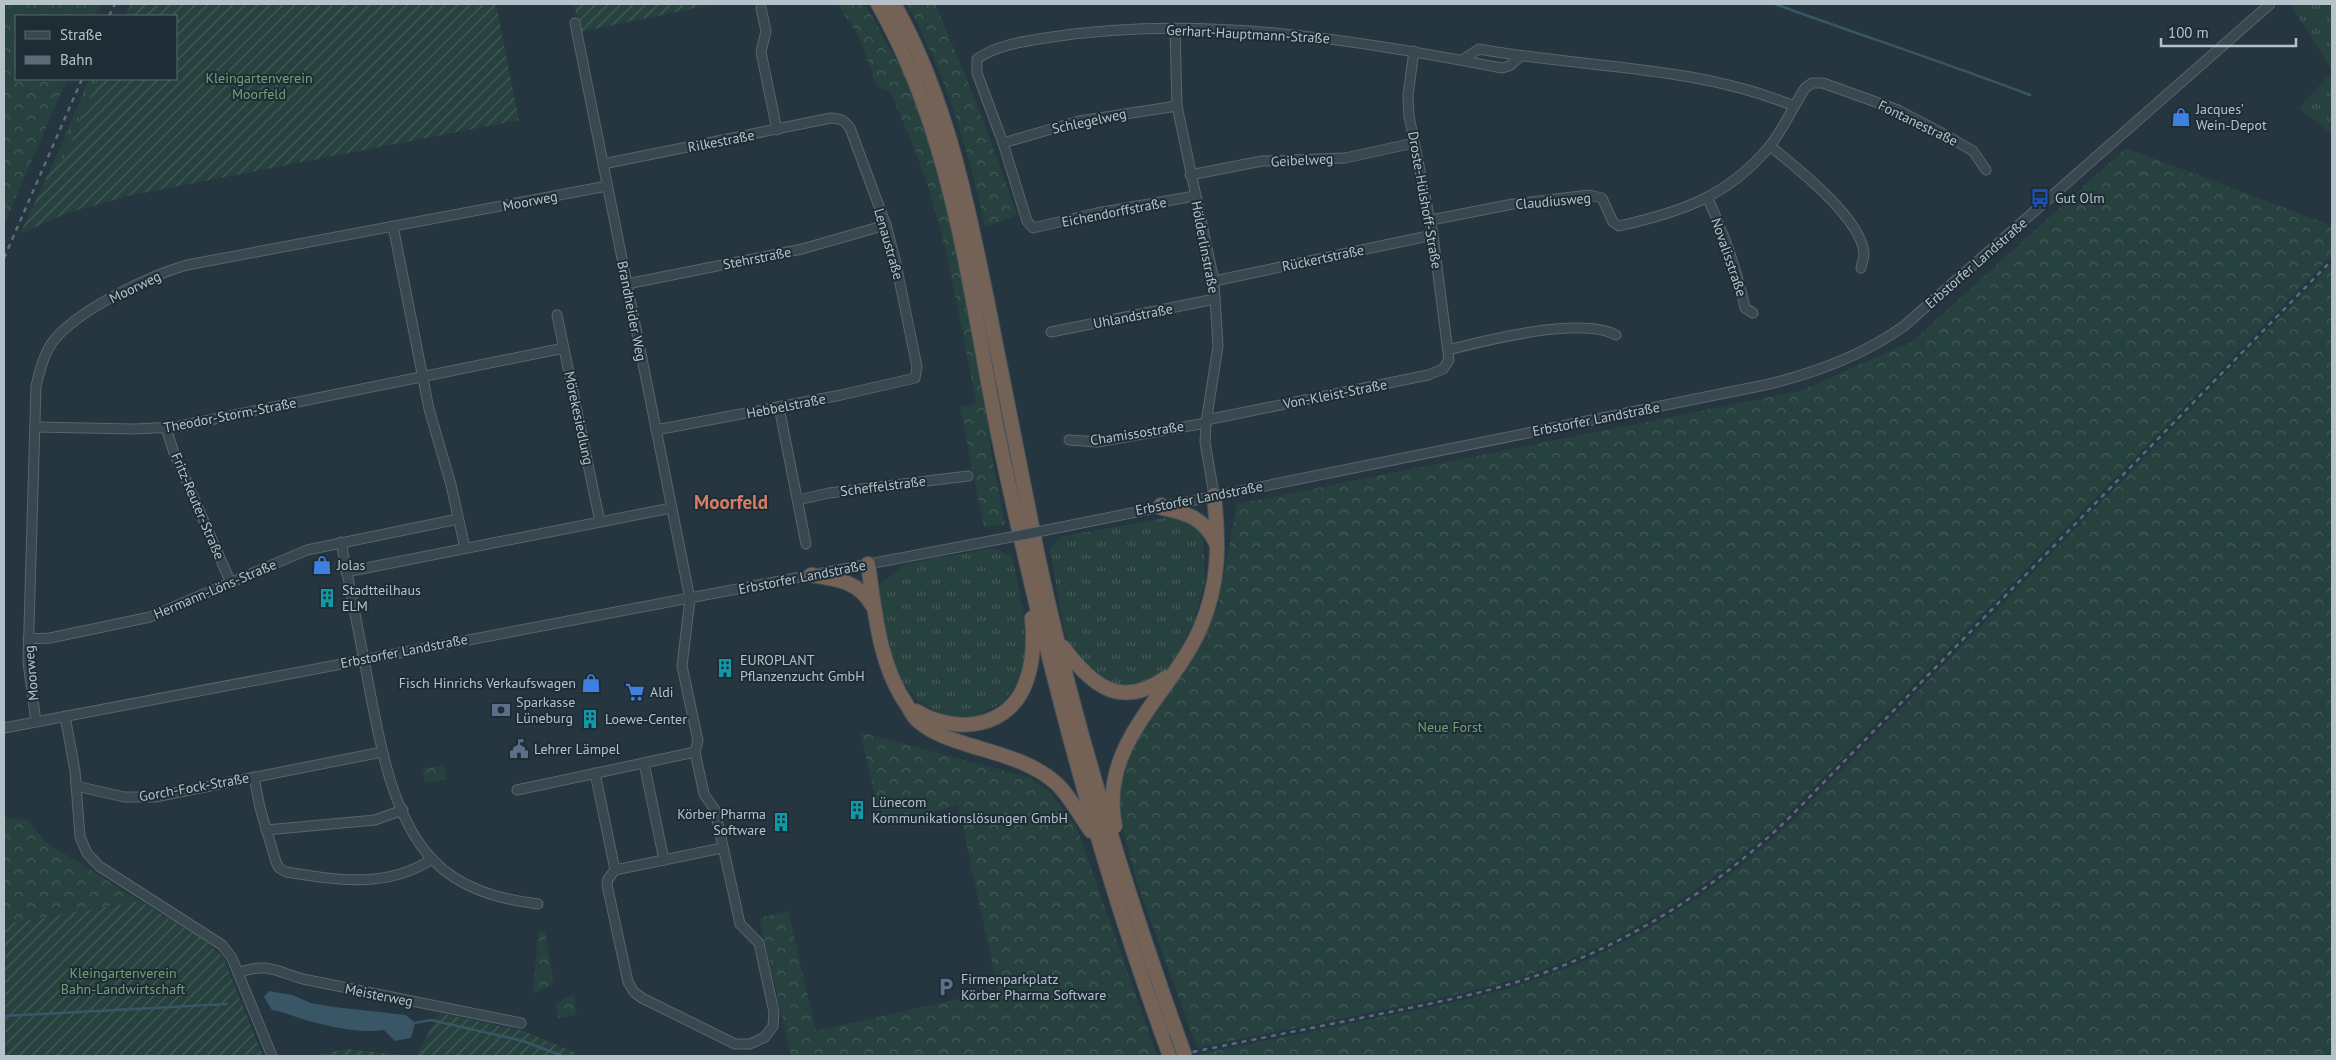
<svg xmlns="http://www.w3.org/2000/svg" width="2336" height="1060" font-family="'PT Sans',sans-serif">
	<defs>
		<pattern id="grass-tufts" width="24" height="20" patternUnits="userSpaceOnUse" patternTransform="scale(1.25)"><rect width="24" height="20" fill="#27413e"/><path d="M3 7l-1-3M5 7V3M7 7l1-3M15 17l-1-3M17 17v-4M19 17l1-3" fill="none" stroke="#445b59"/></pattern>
		<pattern id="forest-crowns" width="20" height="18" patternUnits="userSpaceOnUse" patternTransform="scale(1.25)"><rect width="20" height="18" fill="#27413e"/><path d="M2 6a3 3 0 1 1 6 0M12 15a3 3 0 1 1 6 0" fill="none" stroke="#445b59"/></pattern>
		<pattern id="garden-furrows" width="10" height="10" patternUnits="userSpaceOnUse" patternTransform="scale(1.25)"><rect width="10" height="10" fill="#27413e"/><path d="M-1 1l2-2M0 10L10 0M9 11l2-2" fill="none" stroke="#445b59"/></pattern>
	</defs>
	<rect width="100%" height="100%" fill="#253640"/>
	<g fill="url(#grass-tufts)">
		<polygon points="2290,4 2332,4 2332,70"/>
		<polygon points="2332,72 2332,134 2299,108"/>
		<polygon points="89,79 98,79 62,163 55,159"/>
		<polygon points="1181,515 1203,535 1205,582 1193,624 1170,667 1152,680 1134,686 1116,685 1100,677 1088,668 1071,648 1064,629 1050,549 1059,537"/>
		<polygon points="993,548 1012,556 1029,639 1021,678 1002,703 976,716 944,716 916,700 899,676 885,638 879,585 905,564"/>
	</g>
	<g fill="url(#forest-crowns)">
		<polygon points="4,4 100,4 94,16 16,16 16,79 67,79 4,225"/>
		<path d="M837,4H865L903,72L926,131L939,178L960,259L985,398L991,453L1005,525L984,527L960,407L976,403C964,339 952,272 935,209C924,168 906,129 890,91L877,87L859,36Z"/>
		<path d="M907,4H935C966,74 993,144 1017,216L985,227C969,151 945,72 907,4Z"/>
		<path d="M2126,148L2332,226V255L1776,826C1704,890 1624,942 1532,974C1483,990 1432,1000 1382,1010C1320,1023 1259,1035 1197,1048L1136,880L1120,817L1119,799L1121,779L1126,761L1142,727L1184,673L1218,605L1237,504L1800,391L1913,341Z"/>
		<path d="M2332,264V1056H1200L1199,1054C1260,1042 1320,1030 1380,1017C1432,1007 1484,997 1534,980C1633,947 1720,889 1795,818Z"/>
		<polygon points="860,732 1031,778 1051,793 1077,828 1157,1056 791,1056 760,918 788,911 816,1031 998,990 958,805 882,825"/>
		<polygon points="444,765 447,779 425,783 422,769"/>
		<polygon points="4,817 29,821 44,841 140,901 4,924"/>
		<polygon points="545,932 554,984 533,994 538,933"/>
		<polygon points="574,996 577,1015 558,1018 555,1004 564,998"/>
	</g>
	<g fill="url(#garden-furrows)">
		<polygon points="131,4 496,4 519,120 132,195 67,213 20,234 55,159 62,163 98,79 176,79 176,16 125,16"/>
		<polygon points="574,4 714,4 580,32"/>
		<polygon points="140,901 204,940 223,957 263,1056 4,1056 4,924"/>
		<polygon points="439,1013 521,1030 583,1056 416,1056"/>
		<polygon points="346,1049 410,1056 312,1056"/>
	</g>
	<path fill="#395667" d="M269,991L292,995L311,1003L334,1007L406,1015L415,1023L411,1038L395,1041L384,1030C359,1034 327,1026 302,1019C292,1016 283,1011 272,1010L264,997Z"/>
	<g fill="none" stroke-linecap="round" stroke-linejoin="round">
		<g stroke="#395667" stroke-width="2.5">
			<path d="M1775,4C1860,35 1946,63 2030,95"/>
			<polyline points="4,1016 227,1004"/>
			<polyline points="415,1023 431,1020 523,1041 563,1056"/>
		</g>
		<g stroke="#57656d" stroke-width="11">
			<g id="minor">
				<polyline points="761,8 766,31 761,52 777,130"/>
				<polyline points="575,23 690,599 682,666 698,741 695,752 704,794 715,810 740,924 759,943 774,1012 773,1026 765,1037 750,1044 735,1044 642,998 634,992 628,982 607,885 608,879 615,870 722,848"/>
				<polyline points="1175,29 1177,106 1214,281 1218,346 1206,423 1205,442 1214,495"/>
				<path d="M1462,60L1479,49C1583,68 1695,65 1794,106"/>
				<polyline points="1003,143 1079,121 1177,106"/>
				<path d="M1770,146C1796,167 1861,218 1864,253C1864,257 1862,263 1861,268"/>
				<path d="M603,164L831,118C841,119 844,120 850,128L886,225L895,259L917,367L915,378L841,395L656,430"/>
				<polyline points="1190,175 1262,161 1345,158 1414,143"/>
				<path d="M1195,196L1097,213L1033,228L1027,221L1003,143L977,73V59C998,44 1027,41 1052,37C1203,14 1355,40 1502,68L1509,66L1521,56"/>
				<path d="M1708,199C1724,234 1737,269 1745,308L1753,313"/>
				<path d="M1431,220L1513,204L1589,195L1602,198L1613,222L1619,226C1681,212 1727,197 1769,147C1783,130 1793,107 1805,88L1812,83H1823L1898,110L1940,132L1973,151L1986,170"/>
				<polyline points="393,226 429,409 451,485 465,548"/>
				<polyline points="1214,281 1433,235"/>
				<polyline points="627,284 802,249 886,225"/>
				<polyline points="557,315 600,522"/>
				<polyline points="1051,332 1215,299"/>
				<path d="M1448,350C1487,340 1581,316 1616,335"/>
				<polyline points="779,407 806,544"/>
				<polyline points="1206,420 1428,375 1443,369 1449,360 1433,235 1409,116 1408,95 1414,51"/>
				<polyline points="35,427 135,429 175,427 564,348"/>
				<polyline points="166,428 174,453 231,583"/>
				<polyline points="1069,440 1097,442 1206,423"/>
				<polyline points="798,500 829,493 968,476"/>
				<path d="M1047,530L1765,385C1816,373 1862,356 1904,326L2270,4"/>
				<path d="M341,542C349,583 357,624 365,665C377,726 388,812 432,859C460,889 499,899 538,904"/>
				<polyline points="346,572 671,508"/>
				<polyline points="28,639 50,638 150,617 307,550 458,519"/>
				<polyline points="65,716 75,771 80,837 87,853 99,866 222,945 232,958 272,1056"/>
				<path d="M36,722L28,662L36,386C40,370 44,353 54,340C80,309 148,276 187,265L607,186"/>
				<polyline points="4,728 1006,538"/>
				<polyline points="644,763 664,860"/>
				<polyline points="595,773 615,870"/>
				<path d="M254,777L260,808L276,862L279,868L286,872C336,880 387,889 432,859"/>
				<polyline points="76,786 124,797 155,797 382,752"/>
				<polyline points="517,790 695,752"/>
				<polyline points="266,830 375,820 403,810"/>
				<path d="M238,973C267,962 275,971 303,979L521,1023"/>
			</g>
		</g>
		<g stroke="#44525a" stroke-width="16">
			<g id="highway">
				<path d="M878,4C957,142 970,304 1003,458C1047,661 1098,861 1170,1056"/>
				<path d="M894,4C947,98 968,205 989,310C1004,389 1020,468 1036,547C1070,711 1120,873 1176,1031"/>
				<path d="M1161,505L1162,508C1187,513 1204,518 1216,543"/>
				<path d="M868,564C875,612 879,665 907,705C910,710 913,717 918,721C933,734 953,740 972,746C1002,755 1035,763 1058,785C1071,798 1080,816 1091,831"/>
				<path d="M811,575C837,579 858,581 872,605"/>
				<path d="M1063,647C1092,686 1121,710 1167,677"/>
				<path d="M916,711C956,735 1011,729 1027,679C1034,659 1034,639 1032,618"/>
				<path d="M1115,826C1098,744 1170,696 1200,629C1220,583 1219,544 1214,495"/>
			</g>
		</g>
		<use href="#minor" stroke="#39474f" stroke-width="9"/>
		<use href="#highway" stroke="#756256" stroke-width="14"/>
		<g stroke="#5b6c76" stroke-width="2.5" stroke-dasharray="5 5" stroke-linecap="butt">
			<polyline points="109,16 115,4"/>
			<polyline points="4,258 82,79"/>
			<path d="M1173,1056C1242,1042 1311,1028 1380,1014C1433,1003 1487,993 1538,975C1634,941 1719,886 1792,815L2332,260"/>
		</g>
		<g stroke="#57656d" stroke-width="11" stroke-linecap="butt">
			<polyline id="minor-bridge" points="1006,538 1047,530"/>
		</g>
		<g stroke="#44525a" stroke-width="16" stroke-linecap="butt">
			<polyline id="highway-bridge" points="1176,1031 1185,1056"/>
		</g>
		<use href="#minor-bridge" stroke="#39474f" stroke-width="9"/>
		<use href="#highway-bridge" stroke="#756256" stroke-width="14"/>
	</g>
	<defs>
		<g id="shop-bare" transform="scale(1.5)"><path d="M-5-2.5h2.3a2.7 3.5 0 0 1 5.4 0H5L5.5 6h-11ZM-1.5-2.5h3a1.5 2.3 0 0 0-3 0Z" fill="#3f7fe0" stroke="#1e2c35" stroke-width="2.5" paint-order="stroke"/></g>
		<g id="bus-bare" transform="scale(1.5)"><path d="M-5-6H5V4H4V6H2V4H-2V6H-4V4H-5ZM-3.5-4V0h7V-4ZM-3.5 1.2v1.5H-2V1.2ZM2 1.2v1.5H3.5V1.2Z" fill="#1a4fb4" stroke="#1e2c35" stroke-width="2.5" paint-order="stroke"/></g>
		<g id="building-bare" transform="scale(1.5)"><path d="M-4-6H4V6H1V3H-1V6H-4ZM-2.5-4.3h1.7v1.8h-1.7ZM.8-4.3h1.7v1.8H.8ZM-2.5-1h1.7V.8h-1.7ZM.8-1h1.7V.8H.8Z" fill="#0f9aa8" stroke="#1e2c35" stroke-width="2.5" paint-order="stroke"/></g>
		<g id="supermarket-bare" transform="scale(1.5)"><path d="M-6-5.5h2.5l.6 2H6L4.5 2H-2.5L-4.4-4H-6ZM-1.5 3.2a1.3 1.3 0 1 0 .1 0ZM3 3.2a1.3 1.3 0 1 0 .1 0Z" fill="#3f7fe0" stroke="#1e2c35" stroke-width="2.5" paint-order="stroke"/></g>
		<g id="bank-bare" transform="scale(1.5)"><path d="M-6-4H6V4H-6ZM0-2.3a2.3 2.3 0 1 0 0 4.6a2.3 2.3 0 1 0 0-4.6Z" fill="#5c6f8a" stroke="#1e2c35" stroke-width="2.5" paint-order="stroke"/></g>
		<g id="civic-bare" transform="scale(1.5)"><path d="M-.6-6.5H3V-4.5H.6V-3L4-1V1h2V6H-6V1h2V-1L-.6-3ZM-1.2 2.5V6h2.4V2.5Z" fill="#5c6f8a" stroke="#1e2c35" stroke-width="2.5" paint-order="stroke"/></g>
		<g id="parking-bare" transform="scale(1.5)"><path d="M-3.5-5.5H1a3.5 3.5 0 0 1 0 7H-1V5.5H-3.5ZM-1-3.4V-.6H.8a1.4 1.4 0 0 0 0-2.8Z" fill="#5c6f8a" stroke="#1e2c35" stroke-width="2.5" paint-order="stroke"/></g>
	</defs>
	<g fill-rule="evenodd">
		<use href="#shop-bare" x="2181" y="117"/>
		<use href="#bus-bare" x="2040" y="198"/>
		<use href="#shop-bare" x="322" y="565"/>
		<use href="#building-bare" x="327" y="598"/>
		<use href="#building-bare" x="725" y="668"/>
		<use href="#shop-bare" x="591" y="683"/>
		<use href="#supermarket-bare" x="635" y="692"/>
		<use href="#bank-bare" x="501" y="710"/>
		<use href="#building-bare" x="590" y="719"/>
		<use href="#civic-bare" x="519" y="749"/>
		<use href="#building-bare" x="857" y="810"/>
		<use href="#building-bare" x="781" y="822"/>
		<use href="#parking-bare" x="946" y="987"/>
	</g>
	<g text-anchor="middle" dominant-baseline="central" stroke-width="4" stroke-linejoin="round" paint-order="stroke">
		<g font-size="14" fill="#b6c2ca" stroke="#1e2c35">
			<text transform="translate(1248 34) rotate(3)">Gerhart-Hauptmann-Straße</text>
			<text transform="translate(1089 121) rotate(-12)">Schlegelweg</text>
			<text transform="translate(1918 123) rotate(26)">Fontanestraße</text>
			<text transform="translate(721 141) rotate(-11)">Rilkestraße</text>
			<text transform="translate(1302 160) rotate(-3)">Geibelweg</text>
			<text transform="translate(1425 200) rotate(80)">Droste-Hülshoff-Straße</text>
			<text transform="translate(530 201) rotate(-11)">Moorweg</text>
			<text transform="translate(1553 201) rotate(-5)">Claudiusweg</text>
			<text transform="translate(1114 212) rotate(-11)">Eichendorffstraße</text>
			<text transform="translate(889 244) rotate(74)">Lenaustraße</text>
			<text transform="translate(1205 247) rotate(79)">Hölderlinstraße</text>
			<text transform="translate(1729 257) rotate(71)">Novalisstraße</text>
			<text transform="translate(757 258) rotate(-11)">Stehrstraße</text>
			<text transform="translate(1323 258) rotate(-12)">Rückertstraße</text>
			<text transform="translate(1976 263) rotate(-41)">Erbstorfer Landstraße</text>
			<text transform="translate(135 287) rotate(-26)">Moorweg</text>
			<text transform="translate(632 311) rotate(79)">Brandheider Weg</text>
			<text transform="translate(1133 316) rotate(-11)">Uhlandstraße</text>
			<text transform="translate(1335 394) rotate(-11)">Von-Kleist-Straße</text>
			<text transform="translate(786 406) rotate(-11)">Hebbelstraße</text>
			<text transform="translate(230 415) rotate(-11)">Theodor-Storm-Straße</text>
			<text transform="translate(579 418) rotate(78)">Mörekesiedlung</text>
			<text transform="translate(1596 419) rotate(-11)">Erbstorfer Landstraße</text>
			<text transform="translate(1137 433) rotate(-9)">Chamissostraße</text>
			<text transform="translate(883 486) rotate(-7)">Scheffelstraße</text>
			<text transform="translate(1199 498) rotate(-11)">Erbstorfer Landstraße</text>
			<text transform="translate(198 506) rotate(67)">Fritz-Reuter-Straße</text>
			<text transform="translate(802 577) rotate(-11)">Erbstorfer Landstraße</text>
			<text transform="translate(215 589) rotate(-23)">Hermann-Löns-Straße</text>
			<text transform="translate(404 651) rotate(-11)">Erbstorfer Landstraße</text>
			<text transform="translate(31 673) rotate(-95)">Moorweg</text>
			<text transform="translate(194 787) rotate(-10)">Gorch-Fock-Straße</text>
			<text transform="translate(379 995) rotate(11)">Meisterweg</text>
		</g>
		<g font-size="14" fill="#74a074" stroke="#1e2c35">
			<text x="259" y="78">Kleingartenverein<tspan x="259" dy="16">Moorfeld</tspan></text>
			<text x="1450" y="727">Neue Forst</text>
			<text x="123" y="973">Kleingartenverein<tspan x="123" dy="16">Bahn-Landwirtschaft</tspan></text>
		</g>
		<g font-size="14" fill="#b6c2ca" stroke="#1e2c35" text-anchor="start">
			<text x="2196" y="109">Jacques’<tspan x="2196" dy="16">Wein-Depot</tspan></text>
			<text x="2055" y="198">Gut Olm</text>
			<text x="337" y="565">Jolas</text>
			<text x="342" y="590">Stadtteilhaus<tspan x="342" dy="16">ELM</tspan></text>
			<text x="740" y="660">EUROPLANT<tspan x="740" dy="16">Pflanzenzucht GmbH</tspan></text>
			<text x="576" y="683" text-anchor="end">Fisch Hinrichs Verkaufswagen</text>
			<text x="650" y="692">Aldi</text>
			<text x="516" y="702">Sparkasse<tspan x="516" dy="16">Lüneburg</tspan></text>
			<text x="605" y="719">Loewe-Center</text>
			<text x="534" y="749">Lehrer Lämpel</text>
			<text x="872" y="802">Lünecom<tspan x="872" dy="16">Kommunikationslösungen GmbH</tspan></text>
			<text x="766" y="814" text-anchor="end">Körber Pharma<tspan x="766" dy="16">Software</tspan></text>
			<text x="961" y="979">Firmenparkplatz<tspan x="961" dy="16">Körber Pharma Software</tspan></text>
		</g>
		<g font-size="19" font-weight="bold" fill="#d57e65" stroke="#1e2c35">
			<text x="731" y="502">Moorfeld</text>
		</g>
	</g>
	<rect width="2336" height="1060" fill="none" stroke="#b6c2ca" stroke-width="10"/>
	<rect x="15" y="15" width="162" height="65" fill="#1e2c35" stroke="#5b6871"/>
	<rect x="25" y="31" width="25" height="8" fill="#39474f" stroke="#5b6871"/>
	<text x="60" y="40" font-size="15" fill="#b6c2ca">Straße</text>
	<rect x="25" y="56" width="25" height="8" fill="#5b6c76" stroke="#5b6871"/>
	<text x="60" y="65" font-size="15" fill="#b6c2ca">Bahn</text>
	<path d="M2161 38v8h135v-8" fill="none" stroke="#b6c2ca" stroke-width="2.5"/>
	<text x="2168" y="38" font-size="15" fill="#b6c2ca" stroke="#1e2c35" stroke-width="4" paint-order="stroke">100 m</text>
</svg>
